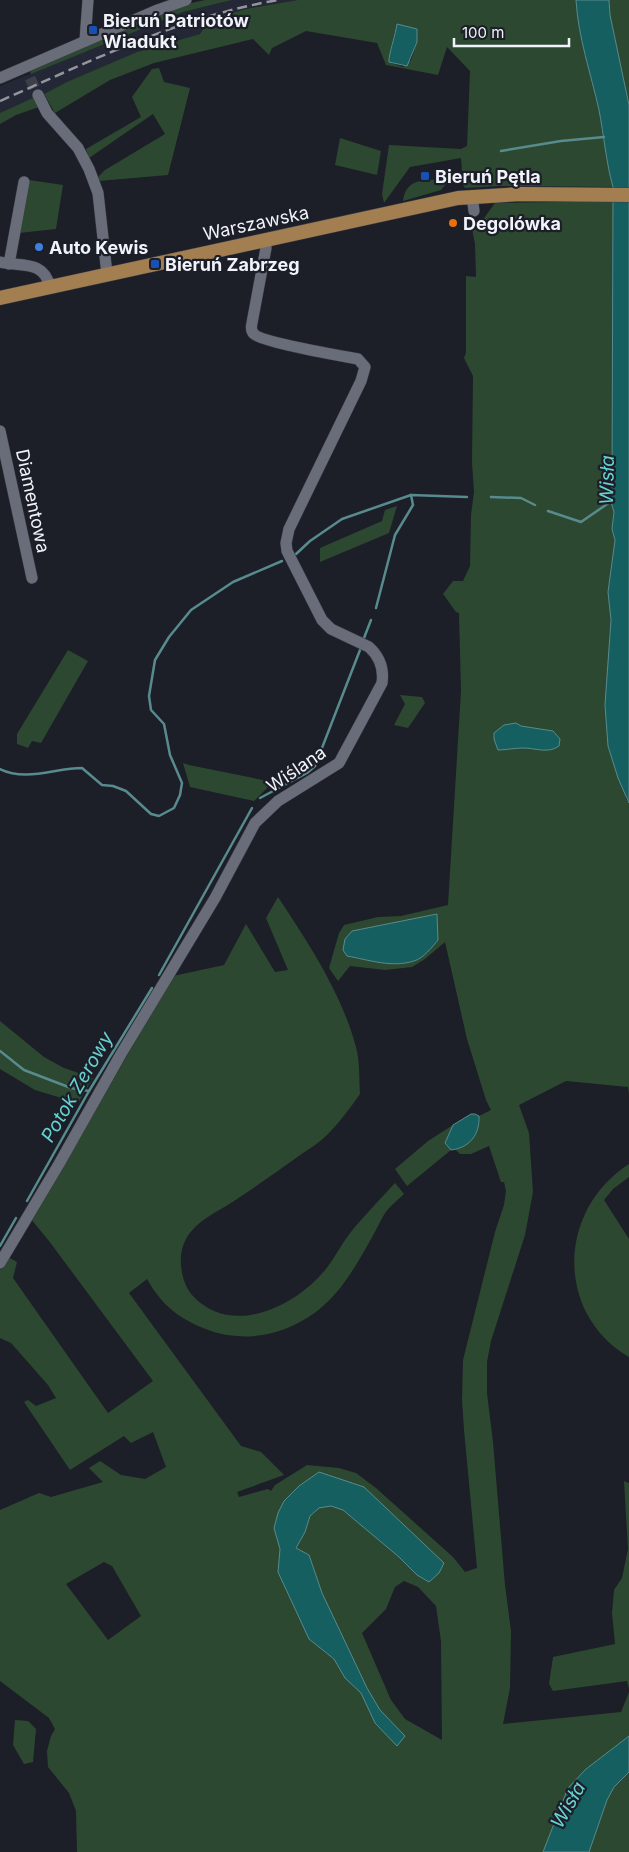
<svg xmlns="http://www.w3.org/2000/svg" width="629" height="1852" font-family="Inter,sans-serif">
	<rect width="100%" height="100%" fill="#1c1e28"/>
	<polygon fill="#232736" points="232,0 298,0 246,9 210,19 200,34 137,52 0,113 0,86 183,12"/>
	<g fill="#2d4830" fill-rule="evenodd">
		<polygon points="205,0 232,0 183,12 31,74 30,72 34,67 187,4"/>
		<path d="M298,0H576C578,37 591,74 599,110C604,136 606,162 613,187L500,186L465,188L463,185L461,158L410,167L384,203L382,194L389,145L461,149L467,146L470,71L447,47L438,75L386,65L377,43L306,31L272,48L269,55L253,39L154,63L110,80L55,113L44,94L67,82L137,52L200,34L210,19L246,9ZM397,24L417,42L411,60L403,67L389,62C388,56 395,33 397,24Z"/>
		<polygon points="609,0 629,0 629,105 610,15"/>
		<polygon points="159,68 164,82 190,88 168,175 99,181 98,177 105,170 165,134 153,114 89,158 86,149 141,117 132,97 152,69"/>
		<polygon points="35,97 39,107 16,115 0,124 0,113"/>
		<polygon points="340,138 381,151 377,175 335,165"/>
		<path d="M444,179L446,184L441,190L403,201C406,177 425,181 444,179Z"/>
		<polygon points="29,180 63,185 56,229 19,233"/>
		<path d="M613,201L612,489L610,499L614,512L612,529L615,540L608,592L611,620L609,641L626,799L629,803V1094L628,1087L566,1081L519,1105L529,1133L533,1192L525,1235L491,1341L487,1362V1393L493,1442L505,1585L511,1631L510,1688L503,1724L621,1712L629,1692V1736L586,1769L568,1788L543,1852H77L76,1811L69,1793L48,1767L47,1751L51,1736L55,1729L49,1718L0,1681V1510L39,1493L51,1497L103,1482L89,1468L100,1461L121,1475L145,1479L166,1467L153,1432L131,1443L124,1436L70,1470L24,1402L28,1400L36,1406L56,1398L48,1385L11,1343L0,1338V1270L8,1257L17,1262L13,1278L108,1413L153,1381L49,1241L30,1218L102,1099L173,976L224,965L246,924L275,972L288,970L266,918L278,897C308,942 342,994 356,1047C360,1062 359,1078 360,1094C350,1108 339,1123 327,1135C320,1142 311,1148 303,1153C282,1168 261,1183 240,1197C221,1211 196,1219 185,1241C177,1257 181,1282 192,1295C231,1338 295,1307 326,1269C336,1256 343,1241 354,1228C367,1213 381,1198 395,1183L404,1194C398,1200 390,1206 385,1213C382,1218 379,1224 376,1230C351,1275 331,1314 279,1331C259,1338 234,1338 214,1332C184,1322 163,1308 147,1279L129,1293L241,1446L261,1452L284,1475L237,1492L239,1497L268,1489L271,1491L275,1485L307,1465L339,1468L356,1473L376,1488L453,1557L465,1572L477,1568L464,1430L462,1400L463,1360L495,1232L504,1205L506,1191L504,1182H501L489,1146L471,1154H460L455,1149L462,1147L479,1122V1116L491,1110L486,1100L467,1039L445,942L425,959L412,967L385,970L350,966L338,981L329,968L339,933L344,925L378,917L401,916L448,905L461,691L459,613L456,612L443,594L453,581H463L470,566L471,515L474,492L472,462L473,376L464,358L466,353V276L476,277L475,244L472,229L484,230V218L495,203ZM319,1472L417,1575L399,1557L343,1510L331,1506L319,1508L310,1516L305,1532L296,1548L309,1555L322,1593L367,1688L380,1710L404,1735L375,1723L361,1693L345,1678L334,1659L309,1639L278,1572L280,1549ZM104,1562L112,1566L141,1616L108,1640L66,1584ZM404,1581L418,1587L436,1606L441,1641L442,1740L405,1719L391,1700L362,1633L386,1609L395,1587Z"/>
		<polygon points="397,506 389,533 320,562 320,548 382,521 385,510"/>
		<polygon points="68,650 88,661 41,743 32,741 28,748 17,744 17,734"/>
		<polygon points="400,695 422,697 425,703 408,728 394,725 405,704"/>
		<polygon points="183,763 189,765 273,782 254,801 190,787"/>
		<polygon points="0,1021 44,1057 64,1068 93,1078 78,1103 35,1090 0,1069"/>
		<polygon points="453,1125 445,1143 451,1150 407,1186 395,1169 428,1141"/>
		<path d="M629,1164V1177L613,1189L604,1200L629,1239V1357C611,1347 597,1332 587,1314C559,1260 579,1196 629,1164Z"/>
		<polygon points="624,1481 629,1483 629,1689 627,1681 553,1691 549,1684 553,1657 615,1644 612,1613 614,1590 622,1578 628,1549"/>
		<polygon points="15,1720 28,1721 36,1729 33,1762 24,1764 13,1745"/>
		<polygon points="629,1772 629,1852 589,1852 607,1800 614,1787"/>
	</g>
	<g fill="#165f60" stroke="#588b8e">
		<path d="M576,0H609L610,15L629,105V803L618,778L608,746L605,705L611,620L608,592L615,540L612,529L614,512L610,499L612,489L613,187C606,162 604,136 599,110C591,74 578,37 576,0Z"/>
		<path d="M397,24L417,29V42L407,66L389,62C388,56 396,33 397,24Z"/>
		<path d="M516,723L521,726L553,731L560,739L559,746C548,754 536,748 523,748C514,748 506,750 498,750L494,739V733L504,725Z"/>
		<path d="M437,914L438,940C432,947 424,958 414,961C392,968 369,960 347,956L343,950L345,939L352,931Z"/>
		<path d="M471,1114H475L479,1116C480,1135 469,1148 451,1150L445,1143L453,1125Z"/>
		<polygon points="319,1472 364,1487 444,1563 439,1573 429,1582 417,1575 399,1557 343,1510 331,1506 319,1508 310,1516 305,1532 296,1548 309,1555 322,1593 367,1688 380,1710 405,1736 397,1746 375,1723 361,1693 345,1678 334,1659 309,1639 278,1572 280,1549 274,1528 278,1513 284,1501 299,1486"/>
		<polygon points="629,1736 629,1772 614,1787 607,1800 589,1852 543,1852 568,1788 586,1769"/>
	</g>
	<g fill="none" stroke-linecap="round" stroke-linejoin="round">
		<g stroke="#588b8e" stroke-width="2.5">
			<polyline points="501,151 561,141 604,137"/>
			<polyline points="491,497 521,498 535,505"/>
			<polyline points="548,511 581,522 613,500"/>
			<polyline points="296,554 310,541 342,519 411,495 467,497"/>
			<polyline points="376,608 395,535 413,505 411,495"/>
			<polyline points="364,638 371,620"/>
			<path d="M0,769C26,782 55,768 82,768L102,785L113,786L126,791L151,814L159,816L174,808L180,795L182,783L170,755L164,724L151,710L149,696L155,660L169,637L191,610L233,582L282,561"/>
			<polyline points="260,798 307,773 315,766 360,650"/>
			<polyline points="159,975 252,808"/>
			<polyline points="0,1051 24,1070 71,1088 89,1091"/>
			<polyline points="27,1201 89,1091 152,988"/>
			<polyline points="0,1246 16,1218"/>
		</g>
		<polyline stroke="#3c3e48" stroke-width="11" stroke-dasharray="11 5.5" stroke-linecap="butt" points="30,78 38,95"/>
		<g stroke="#3a3c44" stroke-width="12">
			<g id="minor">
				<polyline points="85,41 88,0"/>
				<polyline points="0,78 155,11 186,0"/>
				<polyline points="38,95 47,113 78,148 89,169 98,193 107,274"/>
				<polyline points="472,196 474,211"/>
				<path d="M0,262C22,267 44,260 50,287"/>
				<polyline points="9,264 24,182"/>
				<polyline points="0,431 32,578"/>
				<path d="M0,1263L59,1164L121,1054L215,898L255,823L278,801L339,763L382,683C384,669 380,657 369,647L331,629L322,620L287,551L286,543L289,529L361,381L365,367L358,359C342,356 261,342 254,334C251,331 251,327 252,323L266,248L265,240"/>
			</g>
		</g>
		<g stroke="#3a3c44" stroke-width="15">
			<polyline id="major" points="0,298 458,198 521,194 629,195"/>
		</g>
		<use href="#minor" stroke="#696d79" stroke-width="11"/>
		<use href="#major" stroke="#a27e50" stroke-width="14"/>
		<path stroke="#94969e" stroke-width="2.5" stroke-dasharray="10 5" stroke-linecap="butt" d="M0,101C91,61 179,17 278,0"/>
	</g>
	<g fill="#1a4fb4" stroke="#1c1e28" stroke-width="2">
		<rect x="88" y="25" width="10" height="10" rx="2.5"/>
		<rect x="420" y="171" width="10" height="10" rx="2.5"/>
		<rect x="150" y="259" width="10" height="10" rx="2.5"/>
	</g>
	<circle fill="#e8710a" stroke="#1c1e28" stroke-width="2" cx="453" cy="223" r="5"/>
	<circle fill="#3f7fe0" stroke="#1c1e28" stroke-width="2" cx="39" cy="247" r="5"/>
	<g text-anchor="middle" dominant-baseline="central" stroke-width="4.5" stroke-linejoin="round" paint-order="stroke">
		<g font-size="18" font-weight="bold" fill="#f1f3fa" stroke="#1c1e28" text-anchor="start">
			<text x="103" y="20">Bieruń Patriotów<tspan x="103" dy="21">Wiadukt</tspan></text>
			<text x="435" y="176">Bieruń Pętla</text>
			<text x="463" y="223">Degolówka</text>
			<text x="49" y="247">Auto Kewis</text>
			<text x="165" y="264">Bieruń Zabrzeg</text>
		</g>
		<g font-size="18" fill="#f1f3fa" stroke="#1c1e28">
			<text transform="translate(256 223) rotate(-12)">Warszawska</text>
			<text transform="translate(33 501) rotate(78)">Diamentowa</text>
			<text transform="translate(296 769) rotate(-34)">Wiślana</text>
		</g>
		<g font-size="19" font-style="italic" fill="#67d2d2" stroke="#1c1e28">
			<text transform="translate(607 480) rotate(-89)">Wisła</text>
			<text transform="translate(77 1087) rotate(-60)">Potok Zerowy</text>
			<text transform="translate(568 1805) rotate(-60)">Wisła</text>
		</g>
	</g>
	<path d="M454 38v8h115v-8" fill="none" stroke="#f1f3fa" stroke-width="2.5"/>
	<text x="462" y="38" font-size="15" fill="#f1f3fa" stroke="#1c1e28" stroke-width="4" paint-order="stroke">100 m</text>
</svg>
